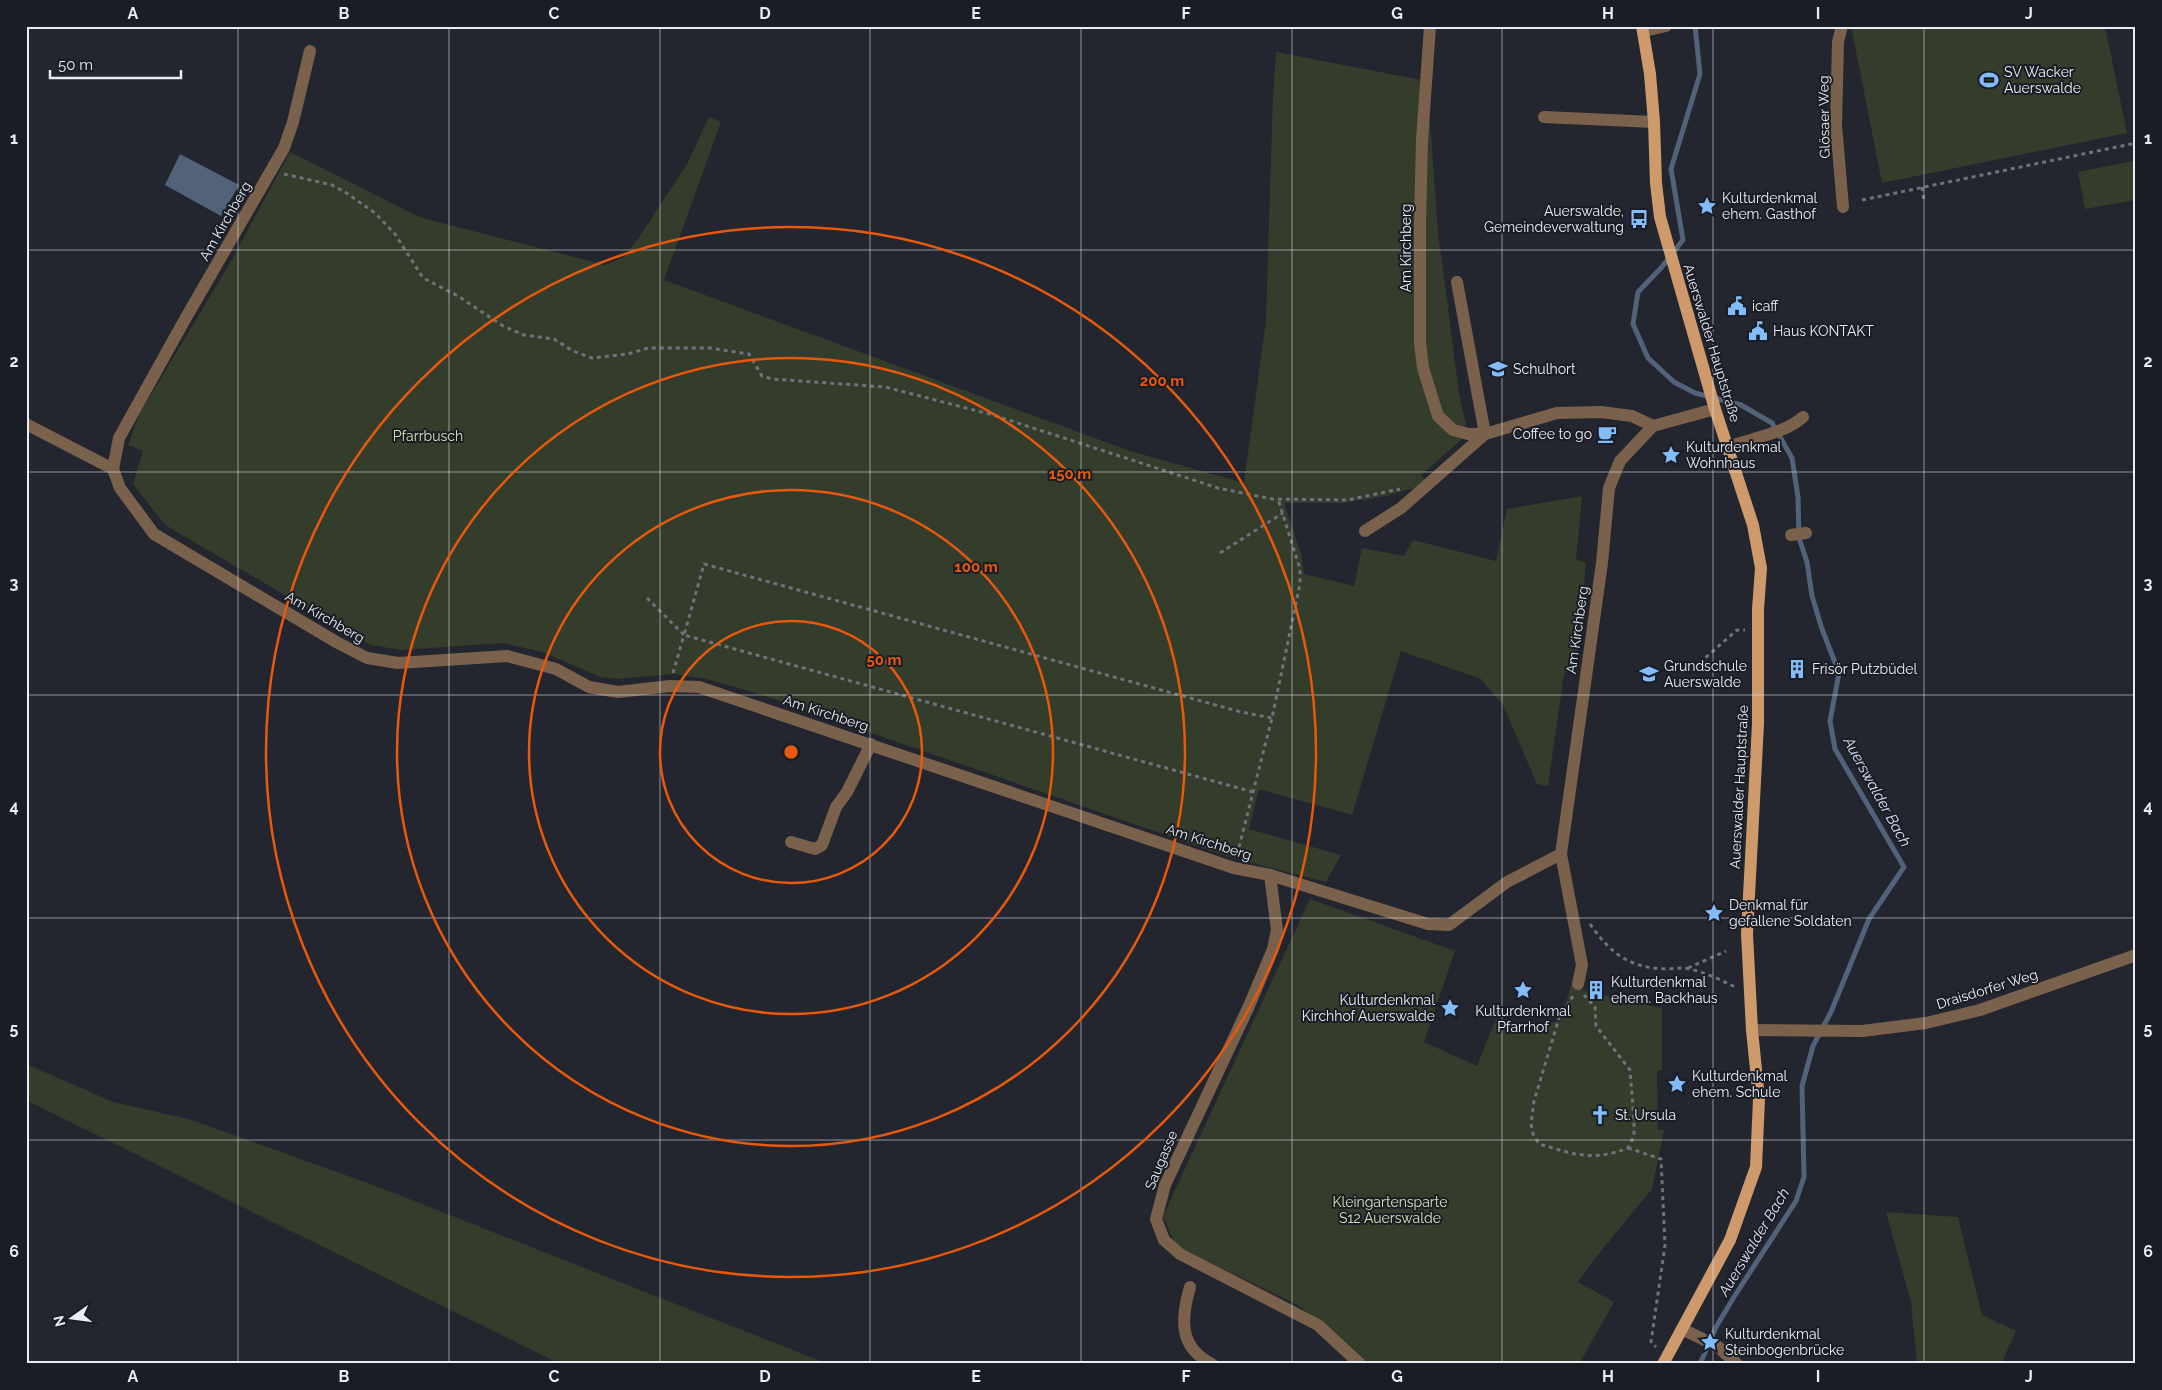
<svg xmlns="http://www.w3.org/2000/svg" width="2162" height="1390" font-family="Raleway,sans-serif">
	<rect width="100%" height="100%" fill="#23262f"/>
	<g fill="#343c2b">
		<polygon points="1851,26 2105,26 2127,133 1882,183"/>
		<polygon points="1276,52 1427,81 1438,232 1459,393 1468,434 1421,475 1429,484 1386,496 1343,503 1284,503 1301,554 1304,574 1354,586 1362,548 1404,556 1413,540 1496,561 1507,509 1582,496 1576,560 1586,563 1579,641 1574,666 1564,674 1548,786 1537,784 1503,705 1481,679 1401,651 1352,815 1259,789 1249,829 1341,855 1326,882 1226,856 759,694 707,679 674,674 616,679 600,677 543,652 503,643 402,650 370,645 165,525 133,484 143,451 128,445 140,413 230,263 290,152 419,217 605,265 624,257 638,239 687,164 709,117 721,122 664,280 1130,451 1244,483 1266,320 1273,96"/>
		<polygon points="2133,161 2136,176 2136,200 2085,209 2078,172"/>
		<polygon points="1310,899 1455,951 1424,1042 1477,1066 1496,1019 1521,1028 1561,1021 1571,985 1602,998 1603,995 1662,1008 1662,1070 1657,1071 1658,1130 1664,1130 1652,1189 1597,1256 1578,1282 1614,1302 1579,1364 1366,1364 1339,1337 1296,1304 1176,1246 1163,1216"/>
		<polygon points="26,1064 113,1102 189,1119 384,1189 828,1364 560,1364 26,1100"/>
		<polygon points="1886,1212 1958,1217 1982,1315 2016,1331 2001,1364 1917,1364 1911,1302"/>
	</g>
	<polygon fill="#52627a" points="180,154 239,185 221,216 165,185"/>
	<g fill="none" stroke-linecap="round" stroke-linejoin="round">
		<polyline stroke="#52627a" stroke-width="5" points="1695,26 1700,74 1671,169 1683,240 1661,268 1638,292 1633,324 1648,358 1674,382 1695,393 1741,405 1772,423 1792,458 1798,497 1799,538 1807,562 1812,596 1822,629 1839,673 1830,721 1835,749 1904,867 1869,919 1831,1012 1813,1046 1802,1086 1804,1177 1796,1201 1734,1297 1716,1327 1700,1364"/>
		<g stroke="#6f727a" stroke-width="3" stroke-dasharray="4 4" stroke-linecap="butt">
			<polyline points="284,174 332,185 345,192 375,213 395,234 423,278 458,296 503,326 524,335 554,339 573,351 592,358 628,354 648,348 710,348 749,354 762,376 772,379 885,387 993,415 1218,488 1272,499 1347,500 1400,489"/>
			<polyline points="1922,187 1924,201"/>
			<polyline points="1862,200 2136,143"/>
			<polyline points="1220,553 1283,513"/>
			<polyline points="647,598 684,635 673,673"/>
			<polyline points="1685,668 1696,666 1737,630 1745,630"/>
			<polyline points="1253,792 684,635 704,564 1241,712 1272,718"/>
			<polyline points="1237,855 1272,718 1300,584 1300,569 1278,499"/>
			<path d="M1590,924C1610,953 1629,968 1666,969C1673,969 1681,967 1689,969C1705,972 1721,980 1735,987"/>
			<polyline points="1688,968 1726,951"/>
			<path d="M1573,996L1559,1018L1534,1101L1531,1124L1533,1134L1539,1144C1573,1154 1593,1162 1628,1148L1634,1136V1120L1630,1070L1596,1026L1595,1007L1584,995"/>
			<polyline points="1628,1148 1661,1159 1665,1245 1651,1342 1656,1347"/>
		</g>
		<g stroke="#7a614b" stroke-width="12">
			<polyline points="1430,26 1422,140 1420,224 1420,343 1423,368 1438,416 1453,430 1468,434 1485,434"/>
			<polyline points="1842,26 1838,42 1836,125 1843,207"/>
			<polyline points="1644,31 1666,26"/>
			<polyline points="1544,117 1654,122"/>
			<polyline points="1457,282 1485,434 1557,413 1601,412 1632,416 1653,426"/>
			<polyline points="26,424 113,469 120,488 154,534 338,643 367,658 398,663 507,656 556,669 589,687 618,692 670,686 699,687 1234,868 1270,875 1428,924 1449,925 1507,882 1561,854"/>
			<path d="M1728,447C1751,438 1784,434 1803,417"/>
			<polyline points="113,469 119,438 184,321 284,148 293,122 310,51"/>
			<polyline points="1365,531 1401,508 1485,434"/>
			<polyline points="1791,535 1806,533"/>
			<polyline points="791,842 815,849 822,845 836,807 847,792 871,744"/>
			<polyline points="1270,875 1277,930 1273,949 1249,1006 1165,1185 1156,1219 1164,1240 1180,1254 1318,1325 1360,1364"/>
			<polyline points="1578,984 1582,965 1561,854 1602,563 1609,488 1620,461 1653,426 1715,409"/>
			<polyline points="1752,1030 1862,1031 1926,1023 1980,1010 2136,955"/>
			<path d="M1190,1287C1181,1318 1178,1347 1212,1364"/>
			<polyline points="1682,1329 1717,1346 1737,1364"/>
		</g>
		<polyline stroke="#ce9a6c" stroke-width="12" points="1642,26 1650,74 1654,122 1656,183 1660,217 1715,409 1753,525 1761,568 1758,609 1758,724 1747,934 1752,1030 1759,1099 1756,1167 1730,1240 1663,1364"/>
	</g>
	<path fill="none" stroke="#ebedf3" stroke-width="1" stroke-opacity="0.55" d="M238,26V1364M449,26V1364M660,26V1364M870,26V1364M1081,26V1364M1292,26V1364M1502,26V1364M1713,26V1364M1924,26V1364M26,250H2136M26,472H2136M26,695H2136M26,918H2136M26,1140H2136"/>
	<g fill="none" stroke="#e8590c" stroke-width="2.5">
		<circle cx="791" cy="752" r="131"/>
		<circle cx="791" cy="752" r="262"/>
		<circle cx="791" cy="752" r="394"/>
		<circle cx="791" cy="752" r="525"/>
	</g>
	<defs>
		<g id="stadium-bare" transform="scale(1.5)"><path d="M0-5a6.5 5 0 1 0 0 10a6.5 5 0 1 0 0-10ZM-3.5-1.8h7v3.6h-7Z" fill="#83bcfb" stroke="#1a1d25" stroke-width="2.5" paint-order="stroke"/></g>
		<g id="sight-bare" transform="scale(1.5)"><path d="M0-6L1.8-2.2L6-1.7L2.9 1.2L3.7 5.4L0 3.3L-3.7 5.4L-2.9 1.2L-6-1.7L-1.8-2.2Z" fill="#83bcfb" stroke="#1a1d25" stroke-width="2.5" paint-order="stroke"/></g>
		<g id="bus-bare" transform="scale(1.5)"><path d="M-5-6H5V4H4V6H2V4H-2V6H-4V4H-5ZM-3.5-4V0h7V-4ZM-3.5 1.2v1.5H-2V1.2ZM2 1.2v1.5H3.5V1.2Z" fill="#83bcfb" stroke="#1a1d25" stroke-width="2.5" paint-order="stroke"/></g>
		<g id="civic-bare" transform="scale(1.5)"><path d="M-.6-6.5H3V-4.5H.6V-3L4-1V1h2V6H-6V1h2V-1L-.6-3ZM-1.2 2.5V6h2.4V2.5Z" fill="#83bcfb" stroke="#1a1d25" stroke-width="2.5" paint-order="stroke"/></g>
		<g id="school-bare" transform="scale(1.5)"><path d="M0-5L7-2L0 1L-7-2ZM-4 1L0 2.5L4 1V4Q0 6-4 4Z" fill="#83bcfb" stroke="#1a1d25" stroke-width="2.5" paint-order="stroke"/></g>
		<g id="cafe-bare" transform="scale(1.5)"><path d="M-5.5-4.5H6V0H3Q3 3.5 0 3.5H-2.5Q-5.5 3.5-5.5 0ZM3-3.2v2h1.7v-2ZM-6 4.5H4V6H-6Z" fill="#83bcfb" stroke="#1a1d25" stroke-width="2.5" paint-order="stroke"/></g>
		<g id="building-bare" transform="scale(1.5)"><path d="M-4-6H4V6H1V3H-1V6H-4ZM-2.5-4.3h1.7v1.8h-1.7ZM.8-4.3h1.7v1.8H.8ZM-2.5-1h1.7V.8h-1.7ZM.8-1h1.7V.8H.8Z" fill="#83bcfb" stroke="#1a1d25" stroke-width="2.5" paint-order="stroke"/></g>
		<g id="church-bare" transform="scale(1.5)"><path d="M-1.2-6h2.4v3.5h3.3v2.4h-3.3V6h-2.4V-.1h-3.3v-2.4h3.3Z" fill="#83bcfb" stroke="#1a1d25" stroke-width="2.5" paint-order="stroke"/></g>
	</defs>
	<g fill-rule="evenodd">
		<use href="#stadium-bare" x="1989" y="80"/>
		<use href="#sight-bare" x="1707" y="206"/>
		<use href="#bus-bare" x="1639" y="219"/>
		<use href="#civic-bare" x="1737" y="306"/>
		<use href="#civic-bare" x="1758" y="331"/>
		<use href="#school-bare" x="1498" y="369"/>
		<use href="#cafe-bare" x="1607" y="434"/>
		<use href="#sight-bare" x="1671" y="455"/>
		<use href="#building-bare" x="1797" y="669"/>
		<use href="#school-bare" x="1649" y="674"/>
		<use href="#sight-bare" x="1714" y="913"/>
		<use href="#sight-bare" x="1523" y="990"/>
		<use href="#building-bare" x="1596" y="990"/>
		<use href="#sight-bare" x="1450" y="1008"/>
		<use href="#sight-bare" x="1677" y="1084"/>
		<use href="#church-bare" x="1600" y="1115"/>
		<use href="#sight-bare" x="1710" y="1342"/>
	</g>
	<g text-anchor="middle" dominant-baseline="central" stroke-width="4" stroke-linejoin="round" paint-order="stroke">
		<g font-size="14" fill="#ebedf3" stroke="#1a1d25" text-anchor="start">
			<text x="2004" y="72">SV Wacker<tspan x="2004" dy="16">Auerswalde</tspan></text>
			<text x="1722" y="198">Kulturdenkmal<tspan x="1722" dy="16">ehem. Gasthof</tspan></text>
			<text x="1624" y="211" text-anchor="end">Auerswalde,<tspan x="1624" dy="16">Gemeindeverwaltung</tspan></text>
			<text x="1752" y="306">icaff</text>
			<text x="1773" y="331">Haus KONTAKT</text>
			<text x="1513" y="369">Schulhort</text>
			<text x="1592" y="434" text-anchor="end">Coffee to go</text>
			<text x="1686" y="447">Kulturdenkmal<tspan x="1686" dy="16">Wohnhaus</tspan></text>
			<text x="1664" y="666">Grundschule<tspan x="1664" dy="16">Auerswalde</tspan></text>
			<text x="1812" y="669">Frisör Putzbüdel</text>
			<text x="1729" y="905">Denkmal für<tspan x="1729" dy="16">gefallene Soldaten</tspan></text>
			<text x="1611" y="982">Kulturdenkmal<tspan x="1611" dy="16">ehem. Backhaus</tspan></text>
			<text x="1435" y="1000" text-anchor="end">Kulturdenkmal<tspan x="1435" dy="16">Kirchhof Auerswalde</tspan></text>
			<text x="1523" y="1011" text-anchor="middle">Kulturdenkmal<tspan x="1523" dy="16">Pfarrhof</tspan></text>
			<text x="1692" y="1076">Kulturdenkmal<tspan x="1692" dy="16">ehem. Schule</tspan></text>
			<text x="1615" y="1115">St. Ursula</text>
			<text x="1725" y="1334">Kulturdenkmal<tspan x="1725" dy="16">Steinbogenbrücke</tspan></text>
		</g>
		<g font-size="14" fill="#ebedf3" stroke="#1a1d25">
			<text transform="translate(1824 117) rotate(-91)">Glösaer Weg</text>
			<text transform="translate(225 221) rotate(-60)">Am Kirchberg</text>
			<text transform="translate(1406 248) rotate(-90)">Am Kirchberg</text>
			<text transform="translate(1712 343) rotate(73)">Auerswalder Hauptstraße</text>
			<text transform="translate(325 617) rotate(30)">Am Kirchberg</text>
			<text transform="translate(1577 630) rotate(-82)">Am Kirchberg</text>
			<text transform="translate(826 713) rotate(18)">Am Kirchberg</text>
			<text transform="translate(1739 787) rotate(-87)">Auerswalder Hauptstraße</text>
			<text transform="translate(1209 842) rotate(18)">Am Kirchberg</text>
			<text transform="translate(1987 989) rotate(-17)">Draisdorfer Weg</text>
			<text transform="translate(1161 1160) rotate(-67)">Saugasse</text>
		</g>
		<g font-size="14" fill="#cfe5b1" stroke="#1a1d25">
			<text x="428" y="436">Pfarrbusch</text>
			<text x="1390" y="1202">Kleingartensparte<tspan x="1390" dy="16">S12 Auerswalde</tspan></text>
		</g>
		<g font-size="15" font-style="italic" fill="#d8e5f8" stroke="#1a1d25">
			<text transform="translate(1877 792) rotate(61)">Auerswalder Bach</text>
			<text transform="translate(1754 1242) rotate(-59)">Auerswalder Bach</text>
		</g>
	</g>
	<circle cx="791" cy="752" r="8" fill="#e8590c" stroke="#1a1d25" stroke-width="2.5"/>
	<g font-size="15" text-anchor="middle" font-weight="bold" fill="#e8590c" stroke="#1a1d25" stroke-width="4" stroke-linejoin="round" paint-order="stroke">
		<text x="1162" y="386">200 m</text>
		<text x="1070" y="479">150 m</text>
		<text x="976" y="572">100 m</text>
		<text x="884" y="665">50 m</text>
	</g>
	<rect width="2162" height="1390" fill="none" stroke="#1a1d25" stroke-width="55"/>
	<g transform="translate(72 1318) rotate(256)" stroke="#1a1d25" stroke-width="4" paint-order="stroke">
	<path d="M0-4L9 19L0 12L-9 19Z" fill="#ebedf3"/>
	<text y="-8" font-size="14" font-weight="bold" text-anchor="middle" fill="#ebedf3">N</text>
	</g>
	<path d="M50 70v8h131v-8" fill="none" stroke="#ebedf3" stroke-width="2.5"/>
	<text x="58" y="70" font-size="15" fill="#ebedf3" stroke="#1a1d25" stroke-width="4" paint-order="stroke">50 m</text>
	<rect x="28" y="28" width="2106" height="1334" fill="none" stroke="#ebedf3" stroke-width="2"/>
	<g font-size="16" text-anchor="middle" font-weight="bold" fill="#ebedf3">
		<text x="133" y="19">A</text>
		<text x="344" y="19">B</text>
		<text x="554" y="19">C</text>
		<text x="765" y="19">D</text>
		<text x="976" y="19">E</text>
		<text x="1186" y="19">F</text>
		<text x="1397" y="19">G</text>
		<text x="1608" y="19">H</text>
		<text x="1818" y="19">I</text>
		<text x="2029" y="19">J</text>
		<text x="14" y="144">1</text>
		<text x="2148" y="144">1</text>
		<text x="14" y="367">2</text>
		<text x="2148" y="367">2</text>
		<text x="14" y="589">3</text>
		<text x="2148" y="589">3</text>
		<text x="14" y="812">4</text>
		<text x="2148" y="812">4</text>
		<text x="14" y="1034">5</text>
		<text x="2148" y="1034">5</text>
		<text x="14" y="1257">6</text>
		<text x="2148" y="1257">6</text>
		<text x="133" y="1382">A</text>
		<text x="344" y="1382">B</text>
		<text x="554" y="1382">C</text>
		<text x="765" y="1382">D</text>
		<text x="976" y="1382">E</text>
		<text x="1186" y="1382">F</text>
		<text x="1397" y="1382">G</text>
		<text x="1608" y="1382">H</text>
		<text x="1818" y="1382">I</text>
		<text x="2029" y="1382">J</text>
	</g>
</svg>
